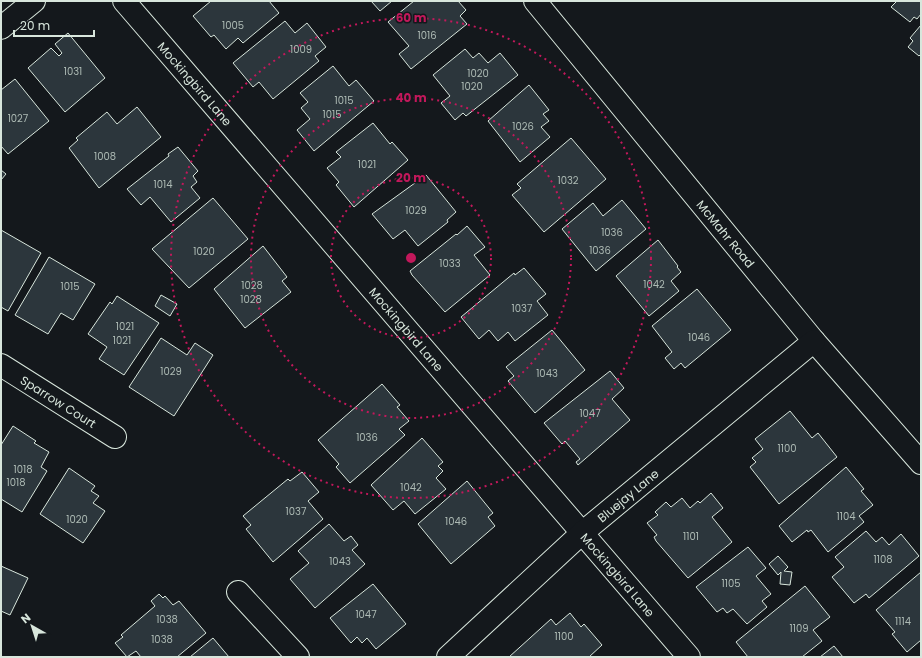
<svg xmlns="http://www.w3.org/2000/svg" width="922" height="658" font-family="Poppins,sans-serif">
	<rect width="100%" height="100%" fill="#14181c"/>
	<g fill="#2c363c" stroke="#d8e6dc">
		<polygon points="211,1 269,1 279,13 243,43 238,38 226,49 214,35 211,37 193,16"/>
		<polygon points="371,1 392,1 380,11"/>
		<polygon points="414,1 458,1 466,10 460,16 467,24 411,69 399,54 409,46 388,22"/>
		<polygon points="895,1 921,1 921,14 917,19 914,17 910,22 891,7 896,2"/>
		<polygon points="285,21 295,33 307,23 326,47 315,56 319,61 273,99 259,82 253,87 233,63"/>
		<polygon points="921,25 921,54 919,56 908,47 913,41 910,38"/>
		<polygon points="68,33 105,78 65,112 28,68 51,48 59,56 62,53 55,44"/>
		<polygon points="465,49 473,58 479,53 488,63 500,53 518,75 466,116 463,113 455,120 441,103 450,96 433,75"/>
		<polygon points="333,66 349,86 356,80 374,101 314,151 297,130 310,119 301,108 308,102 300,93"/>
		<polygon points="15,79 49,121 8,154 1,146 1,90"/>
		<polygon points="529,85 549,110 543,114 549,121 541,127 550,137 520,162 488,121"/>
		<polygon points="137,107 161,137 99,188 69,148 78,140 76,138 107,112 117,124"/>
		<polygon points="373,123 390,144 392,142 408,160 354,207 336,185 339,182 327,168 341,157 336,152"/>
		<polygon points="571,138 606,179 544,232 512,195 521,188 517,184"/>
		<polygon points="178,147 198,171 193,176 197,182 191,187 200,198 171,222 150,197 141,205 127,189 169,156 168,154"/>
		<polygon points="1,170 6,174 1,180"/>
		<polygon points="426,175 456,212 447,220 448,222 418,246 405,230 393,239 372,214"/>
		<polygon points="213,198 248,239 189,288 152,249"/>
		<polygon points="622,200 646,229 596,271 562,229 593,203 603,216"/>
		<polygon points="467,226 485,247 474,255 490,275 445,312 412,275 410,271 456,234 457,235"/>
		<polygon points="1,230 41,253 8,311 1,307"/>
		<polygon points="658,240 678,266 677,267 681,272 671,281 679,291 649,316 616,276"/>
		<polygon points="263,246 287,277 282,281 291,292 245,328 214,289"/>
		<polygon points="49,257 95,284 73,320 61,313 48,334 15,315"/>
		<polygon points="524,268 546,294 537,301 548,315 515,341 508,332 498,341 489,330 479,339 461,317 514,273 515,275"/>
		<polygon points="697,289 731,330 685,368 681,363 674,369 665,358 672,352 652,326"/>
		<polygon points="161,295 177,304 170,316 155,306"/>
		<polygon points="117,296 159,323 124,375 99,359 107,347 88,334 110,302 112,304"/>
		<polygon points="552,330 585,370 535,413 508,381 514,376 506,367"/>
		<polygon points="161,338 187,355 195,343 213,355 174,416 129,387"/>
		<polygon points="610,371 624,388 612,399 630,420 578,465 576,462 580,459 565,441 562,444 544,423"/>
		<polygon points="382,384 400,405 397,407 409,421 399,429 405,435 350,483 336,467 339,464 318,440"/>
		<polygon points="790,411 812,438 818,433 837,457 779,504 750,467 756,462 752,458 763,449 755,439"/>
		<polygon points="13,426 36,441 34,443 49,452 41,467 47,471 22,512 1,499 1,445"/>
		<polygon points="422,438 443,462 438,466 443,471 436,478 446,489 415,514 404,501 393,510 371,485"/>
		<polygon points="846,467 864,489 861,491 873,505 859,516 864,522 828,552 811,530 808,532 807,530 792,542 779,526"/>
		<polygon points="69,468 95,486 91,491 99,496 93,503 105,511 83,543 40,514"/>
		<polygon points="302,472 319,492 308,501 323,519 273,562 246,529 251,525 243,516 288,479 290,481"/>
		<polygon points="467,481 493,513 488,517 495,526 451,564 418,524"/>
		<polygon points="711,493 723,508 712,517 732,542 688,578 656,541 654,537 657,535 647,523 658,515 655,512 666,502 671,507 682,498 690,508 698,501 700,503"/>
		<polygon points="329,524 344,541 351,536 358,545 352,550 365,564 315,608 290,579 309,563 298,551"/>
		<polygon points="866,531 876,542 882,537 889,545 901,534 919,556 869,598 866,594 854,603 832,577 844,567 835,557"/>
		<polygon points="748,547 766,568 756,576 771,594 762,601 767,607 747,624 733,609 727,613 723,608 717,612 696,587"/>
		<polygon points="778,556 788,567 784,571 792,572 790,585 780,584 781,572 778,575 769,564"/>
		<polygon points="1,566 28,578 10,615 1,611"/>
		<polygon points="921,572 921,640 907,652 892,634 895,632 876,610"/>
		<polygon points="373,584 406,624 376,649 367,638 362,643 357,637 351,643 330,618"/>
		<polygon points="805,586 830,617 813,630 822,641 802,657 748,657 736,642"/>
		<polygon points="159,594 163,598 165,596 173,605 179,601 206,633 177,657 141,657 136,651 127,657 115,643 123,637 121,635 155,606 151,601"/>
		<polygon points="570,613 581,627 584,624 602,645 589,657 509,657 551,619 556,625"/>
		<polygon points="213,638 229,657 190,657"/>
		<polygon points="834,646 843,657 820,657"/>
	</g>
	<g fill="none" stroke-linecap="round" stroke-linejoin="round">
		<g stroke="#d8e6dc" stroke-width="24">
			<g id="street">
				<path id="s1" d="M124,1L689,657"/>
				<path id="s2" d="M535,1L814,341L921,463"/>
				<polyline points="1,28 34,1"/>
				<path id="s3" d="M1,365L115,437"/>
				<polyline points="238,592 298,657"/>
				<path id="s4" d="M448,657L582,533L814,341"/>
			</g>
		</g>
		<use href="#street" stroke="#14181c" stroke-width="22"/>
	</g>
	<g fill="none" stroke="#c2185b" stroke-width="2" stroke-dasharray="2 4">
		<circle cx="411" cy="258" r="80"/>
		<circle cx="411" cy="258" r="160"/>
		<circle cx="411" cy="258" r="240"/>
	</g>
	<g text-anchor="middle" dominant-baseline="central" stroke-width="3" stroke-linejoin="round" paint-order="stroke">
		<g font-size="10" fill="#adbab4">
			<text x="233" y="25">1005</text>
			<text x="427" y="35">1016</text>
			<text x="301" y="49">1009</text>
			<text x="73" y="71">1031</text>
			<text x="478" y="73">1020</text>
			<text x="472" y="86">1020</text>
			<text x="344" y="100">1015</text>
			<text x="332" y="114">1015</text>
			<text x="18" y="118">1027</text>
			<text x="523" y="126">1026</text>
			<text x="105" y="156">1008</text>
			<text x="367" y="164">1021</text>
			<text x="568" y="180">1032</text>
			<text x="163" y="184">1014</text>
			<text x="416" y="210">1029</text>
			<text x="612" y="232">1036</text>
			<text x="600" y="250">1036</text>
			<text x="204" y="251">1020</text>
			<text x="450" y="263">1033</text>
			<text x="654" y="284">1042</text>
			<text x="252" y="285">1028</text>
			<text x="70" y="286">1015</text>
			<text x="251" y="299">1028</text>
			<text x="522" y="308">1037</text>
			<text x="125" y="326">1021</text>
			<text x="699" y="337">1046</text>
			<text x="122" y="340">1021</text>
			<text x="171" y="371">1029</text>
			<text x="547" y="373">1043</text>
			<text x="590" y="413">1047</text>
			<text x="367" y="437">1036</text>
			<text x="787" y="448">1100</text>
			<text x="23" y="469">1018</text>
			<text x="16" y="482">1018</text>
			<text x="411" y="487">1042</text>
			<text x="296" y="511">1037</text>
			<text x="846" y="516">1104</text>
			<text x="77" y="519">1020</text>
			<text x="456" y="521">1046</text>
			<text x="691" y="536">1101</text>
			<text x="883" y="559">1108</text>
			<text x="340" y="561">1043</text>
			<text x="731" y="583">1105</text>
			<text x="366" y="614">1047</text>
			<text x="167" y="619">1038</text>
			<text x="903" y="621">1114</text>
			<text x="799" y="628">1109</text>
			<text x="564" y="636">1100</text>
			<text x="162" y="639">1038</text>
		</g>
		<g font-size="12" fill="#d8e6dc" stroke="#14181c">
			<text stroke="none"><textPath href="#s1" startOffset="109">Mockingbird Lane</textPath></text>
			<text stroke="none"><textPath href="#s2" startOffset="301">McMahr Road</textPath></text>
			<text stroke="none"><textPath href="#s1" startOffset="433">Mockingbird Lane</textPath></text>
			<text stroke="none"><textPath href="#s3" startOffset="68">Sparrow Court</textPath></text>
			<text stroke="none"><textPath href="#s4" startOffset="242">Bluejay Lane</textPath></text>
			<text stroke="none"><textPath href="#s1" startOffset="757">Mockingbird Lane</textPath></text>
		</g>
	</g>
	<circle cx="411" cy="258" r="6" fill="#c2185b" stroke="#14181c" stroke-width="2"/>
	<g font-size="12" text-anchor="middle" font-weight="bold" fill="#c2185b" stroke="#14181c" stroke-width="3" stroke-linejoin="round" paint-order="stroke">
		<text x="411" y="22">60 m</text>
		<text x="411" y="102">40 m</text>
		<text x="411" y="182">20 m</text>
	</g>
	<rect width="922" height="658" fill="none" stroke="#d8e6dc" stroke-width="4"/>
	<g transform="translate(32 626) rotate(321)" stroke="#14181c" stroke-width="3" paint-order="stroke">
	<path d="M0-3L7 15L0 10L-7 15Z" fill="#d8e6dc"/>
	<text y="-6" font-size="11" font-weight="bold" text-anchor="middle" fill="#d8e6dc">N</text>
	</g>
	<path d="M14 30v6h80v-6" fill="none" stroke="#d8e6dc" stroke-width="2"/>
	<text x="20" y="30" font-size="12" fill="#d8e6dc" stroke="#14181c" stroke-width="3" paint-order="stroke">20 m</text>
</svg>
